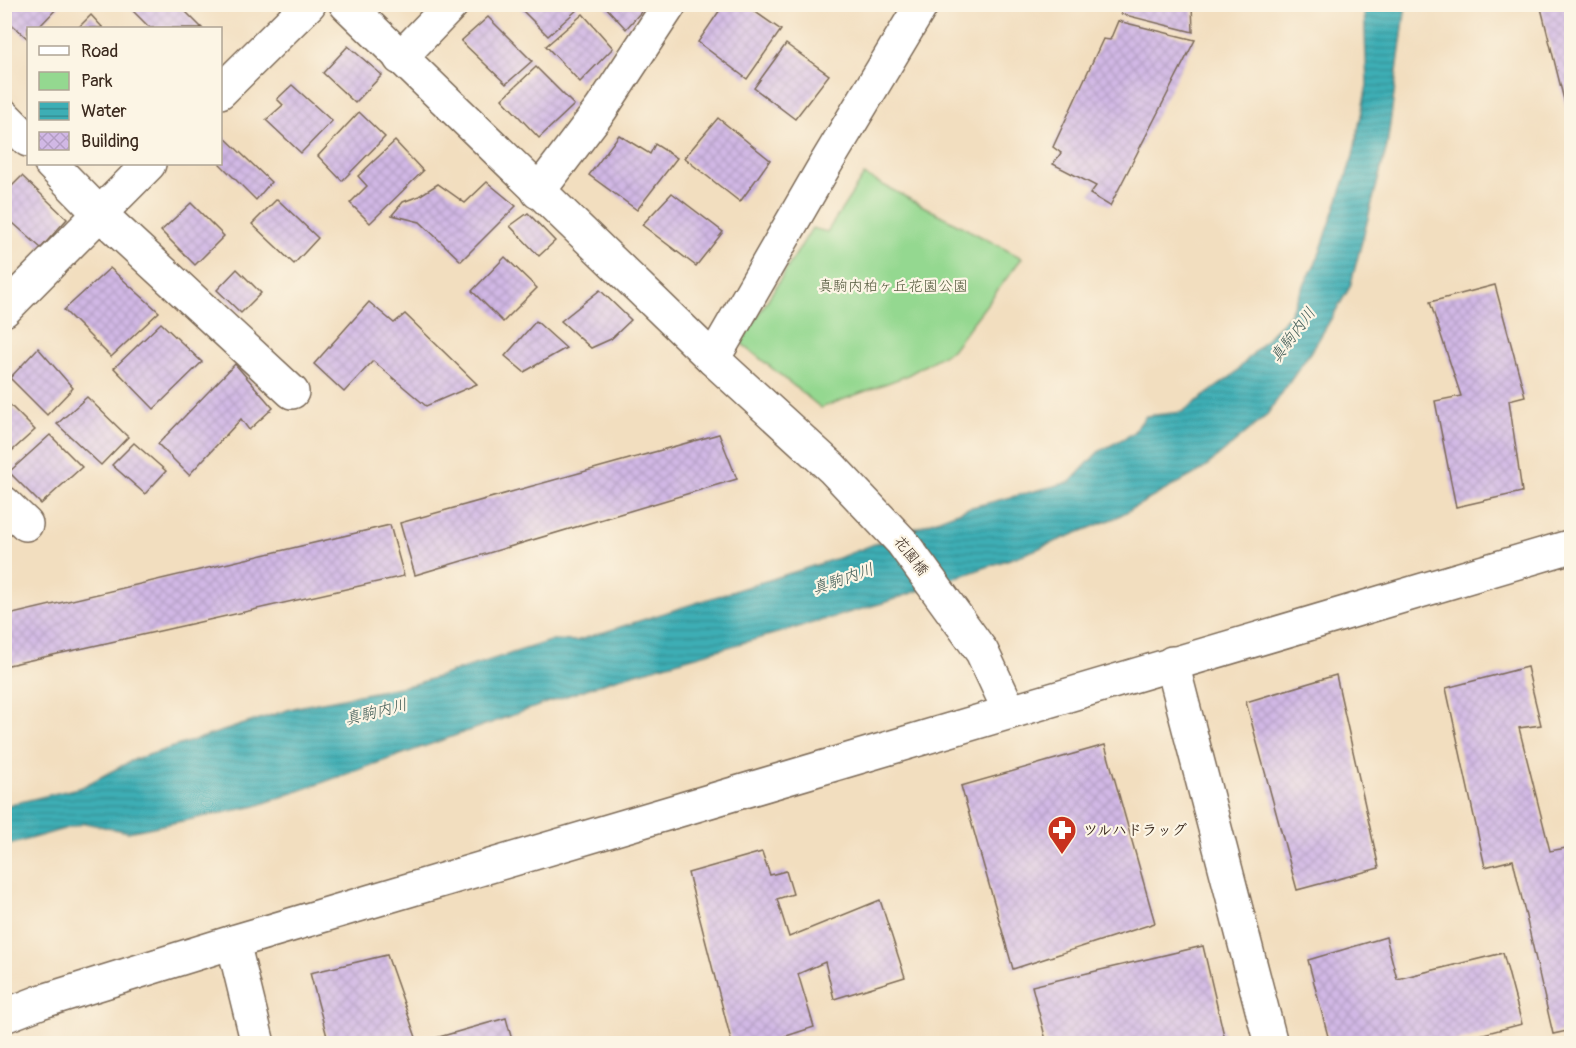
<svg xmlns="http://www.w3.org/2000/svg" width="1576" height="1048" font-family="Pangolin,'Klee One',sans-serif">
	<defs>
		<pattern id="water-rules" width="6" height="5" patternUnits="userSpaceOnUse" patternTransform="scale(1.5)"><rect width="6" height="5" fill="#3daeb5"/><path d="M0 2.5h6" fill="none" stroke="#348e93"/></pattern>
		<pattern id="building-cross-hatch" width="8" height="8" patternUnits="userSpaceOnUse" patternTransform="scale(1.5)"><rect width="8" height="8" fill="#d1b8e5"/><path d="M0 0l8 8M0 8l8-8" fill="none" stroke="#b49ec4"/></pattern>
	</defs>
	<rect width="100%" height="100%" fill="#fcf5e5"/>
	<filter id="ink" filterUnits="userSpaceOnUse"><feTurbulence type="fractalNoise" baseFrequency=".0167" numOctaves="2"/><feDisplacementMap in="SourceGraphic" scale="12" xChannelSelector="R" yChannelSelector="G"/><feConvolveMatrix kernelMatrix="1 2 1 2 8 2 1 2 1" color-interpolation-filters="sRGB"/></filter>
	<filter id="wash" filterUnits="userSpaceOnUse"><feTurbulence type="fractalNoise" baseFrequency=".008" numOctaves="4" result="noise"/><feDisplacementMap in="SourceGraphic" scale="24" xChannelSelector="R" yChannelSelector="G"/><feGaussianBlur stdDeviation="1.35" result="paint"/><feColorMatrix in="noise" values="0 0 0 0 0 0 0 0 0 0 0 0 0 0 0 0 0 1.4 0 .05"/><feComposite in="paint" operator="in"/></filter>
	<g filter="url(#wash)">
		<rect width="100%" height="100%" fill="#f2debf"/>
		<polygon fill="#94d890" stroke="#688157" stroke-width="1.5" points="864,175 1022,258 952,350 906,376 821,408 741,343 812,228 827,232"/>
		<polygon fill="url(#water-rules)" stroke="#3c6c6a" stroke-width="1.5" points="1364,5 1406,5 1387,146 1350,287 1316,344 1266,416 1202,470 1117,517 1027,553 883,603 612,680 256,806 128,832 85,823 5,846 4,806 82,787 133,760 297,707 415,684 553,640 576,641 841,557 968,508 1070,482 1098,452 1132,434 1146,416 1182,412 1233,375 1288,316 1318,258 1353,156 1367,85"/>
		<g id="blocks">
			<g fill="url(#building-cross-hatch)">
				<polygon points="9,4 61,4 38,28 28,28 28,39 4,17 12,8"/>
				<polygon points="134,4 178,4 202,28 150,28 130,8"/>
				<polygon points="516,4 574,4 578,9 548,36"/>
				<polygon points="603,4 648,4 626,29"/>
				<polygon points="724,4 744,4 781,30 747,79 698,42"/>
				<polygon points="1120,4 1192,4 1193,32 1121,14"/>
				<polygon points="1540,4 1572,4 1572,128 1571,128"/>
				<polygon points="583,14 613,48 580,82 546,46"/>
				<polygon points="91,15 103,28 78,28"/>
				<polygon points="488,17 532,61 506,84 461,41"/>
				<polygon points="1118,21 1195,40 1110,206 1090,194 1096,186 1053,164 1061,153 1053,147 1103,39 1110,40"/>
				<polygon points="786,44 829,75 795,119 754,88"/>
				<polygon points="348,46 382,75 355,103 323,73"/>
				<polygon points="536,67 574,105 539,138 502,99"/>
				<polygon points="292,85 332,121 301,153 266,120 283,105 277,99"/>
				<polygon points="359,112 385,137 342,181 318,156"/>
				<polygon points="718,118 770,160 740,202 684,158"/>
				<polygon points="619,135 650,154 655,144 677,158 637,210 589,175"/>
				<polygon points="223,136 271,182 256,200 220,164 220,139"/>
				<polygon points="395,141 423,171 370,223 350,203 367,186 358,176"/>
				<polygon points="22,176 67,219 41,248 4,215 4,194"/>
				<polygon points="487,182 516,206 461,261 420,222 392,215 403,202 419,196 438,184 465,203"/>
				<polygon points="672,193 723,232 696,266 642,225"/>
				<polygon points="277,199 318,238 294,264 252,224"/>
				<polygon points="191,203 224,236 195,265 161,231"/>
				<polygon points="528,213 555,241 539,256 510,226"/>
				<polygon points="505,257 537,288 503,322 472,291"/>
				<polygon points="110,268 159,312 111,357 64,310"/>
				<polygon points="237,269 261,293 241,313 217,290"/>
				<polygon points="1495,285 1525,396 1509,400 1522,492 1456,507 1435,401 1461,396 1430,302"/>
				<polygon points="600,290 631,320 611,339 591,348 561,321"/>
				<polygon points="369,302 394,323 405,314 477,384 426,406 373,361 344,392 314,364"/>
				<polygon points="536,321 566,348 524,372 505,356"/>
				<polygon points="161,323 202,362 154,409 114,368"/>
				<polygon points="38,348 73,388 47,415 10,378"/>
				<polygon points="235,364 273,408 249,430 241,419 189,475 158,444"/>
				<polygon points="87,397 128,437 101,465 57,424"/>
				<polygon points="4,399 35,430 4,458"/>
				<polygon points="719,434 737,479 415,575 400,523"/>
				<polygon points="50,435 82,467 41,504 9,472"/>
				<polygon points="134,443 166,471 145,494 112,465"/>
				<polygon points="390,525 404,576 4,666 4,616"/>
				<polygon points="1527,667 1541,725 1519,728 1550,851 1572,847 1572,1030 1553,1034 1513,860 1485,867 1446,688"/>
				<polygon points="1336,675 1379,868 1297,890 1246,702"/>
				<polygon points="1105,745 1155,923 1013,969 961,786"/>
				<polygon points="762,852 770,875 786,871 793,894 777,899 789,937 880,900 905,977 834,999 825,962 798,974 814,1027 762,1044 732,1044 688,873"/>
				<polygon points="1386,937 1397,979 1503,953 1522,1024 1445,1044 1330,1044 1308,960"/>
				<polygon points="1203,946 1226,1044 1047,1044 1032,986"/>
				<polygon points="387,955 418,1043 506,1018 513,1044 329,1044 310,973"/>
			</g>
		</g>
	</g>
	<g filter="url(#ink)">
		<use href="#blocks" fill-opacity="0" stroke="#7b6956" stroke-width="1.5"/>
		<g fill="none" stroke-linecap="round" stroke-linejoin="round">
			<g stroke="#7b6956" stroke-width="36">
				<g id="minor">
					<polyline points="346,4 713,359 832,468 902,542 982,652 1010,712"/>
					<polyline points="400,58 452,4"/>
					<polyline points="220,92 309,4"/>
					<polyline points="4,116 28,140"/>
					<polyline points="51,164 99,213 292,392"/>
					<polyline points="538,192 601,109 670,4"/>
					<polyline points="4,310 149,164"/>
					<polyline points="713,359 825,165 922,4"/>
					<polyline points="4,503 26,524"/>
					<polyline points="1172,663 1271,1044"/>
					<polyline points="233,942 258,1044"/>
				</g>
			</g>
			<g stroke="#7b6956" stroke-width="36">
				<polyline id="tertiary" points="4,1016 40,1002 233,942 1572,546"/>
			</g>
			<use href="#minor" stroke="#fff" stroke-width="33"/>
			<use href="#tertiary" stroke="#fff" stroke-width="33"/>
		</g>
	</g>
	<defs>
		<g id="pharmacy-pin" transform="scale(1.5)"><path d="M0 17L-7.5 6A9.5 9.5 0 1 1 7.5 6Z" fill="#c8321e" stroke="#fcf5e5"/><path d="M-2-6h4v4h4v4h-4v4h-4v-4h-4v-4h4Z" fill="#fff"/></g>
	</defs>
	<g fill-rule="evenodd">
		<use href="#pharmacy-pin" x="1062" y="830"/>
	</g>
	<g text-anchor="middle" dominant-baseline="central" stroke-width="4.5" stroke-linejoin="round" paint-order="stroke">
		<g font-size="15" fill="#51563a" stroke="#fcf5e5">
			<text x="893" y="286">真駒内柏ヶ丘花園公園</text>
		</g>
		<g font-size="15" fill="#3b2a1e" stroke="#fcf5e5">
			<text transform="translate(911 556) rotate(52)">花園橋</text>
		</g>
		<g font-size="15" font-weight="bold" fill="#3b2a1e" stroke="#fcf5e5" text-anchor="start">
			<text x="1083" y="830">ツルハドラッグ</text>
		</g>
		<g font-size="16" font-style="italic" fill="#3c5853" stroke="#fcf5e5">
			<text transform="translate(1293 335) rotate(-53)">真駒内川</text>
			<text transform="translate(843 579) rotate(-19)">真駒内川</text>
			<text transform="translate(376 712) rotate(-14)">真駒内川</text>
		</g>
	</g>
	<rect width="1576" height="1048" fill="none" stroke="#fcf5e5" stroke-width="24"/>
	<rect x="27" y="27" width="195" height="138" fill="#fcf5e5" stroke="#afa495" stroke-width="1.5"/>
	<rect x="39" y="46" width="30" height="9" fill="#ffffff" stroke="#afa495" stroke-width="1.5"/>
	<text x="81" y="57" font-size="18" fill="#3b2a1e">Road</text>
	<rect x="39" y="72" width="30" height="18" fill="#94d890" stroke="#afa495" stroke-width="1.5"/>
	<text x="81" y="87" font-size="18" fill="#3b2a1e">Park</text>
	<rect x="39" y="102" width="30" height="18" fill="url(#water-rules)" stroke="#afa495" stroke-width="1.5"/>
	<text x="81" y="117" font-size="18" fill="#3b2a1e">Water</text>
	<rect x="39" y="132" width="30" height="18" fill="url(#building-cross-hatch)" stroke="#afa495" stroke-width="1.5"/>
	<text x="81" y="147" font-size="18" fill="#3b2a1e">Building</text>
</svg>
